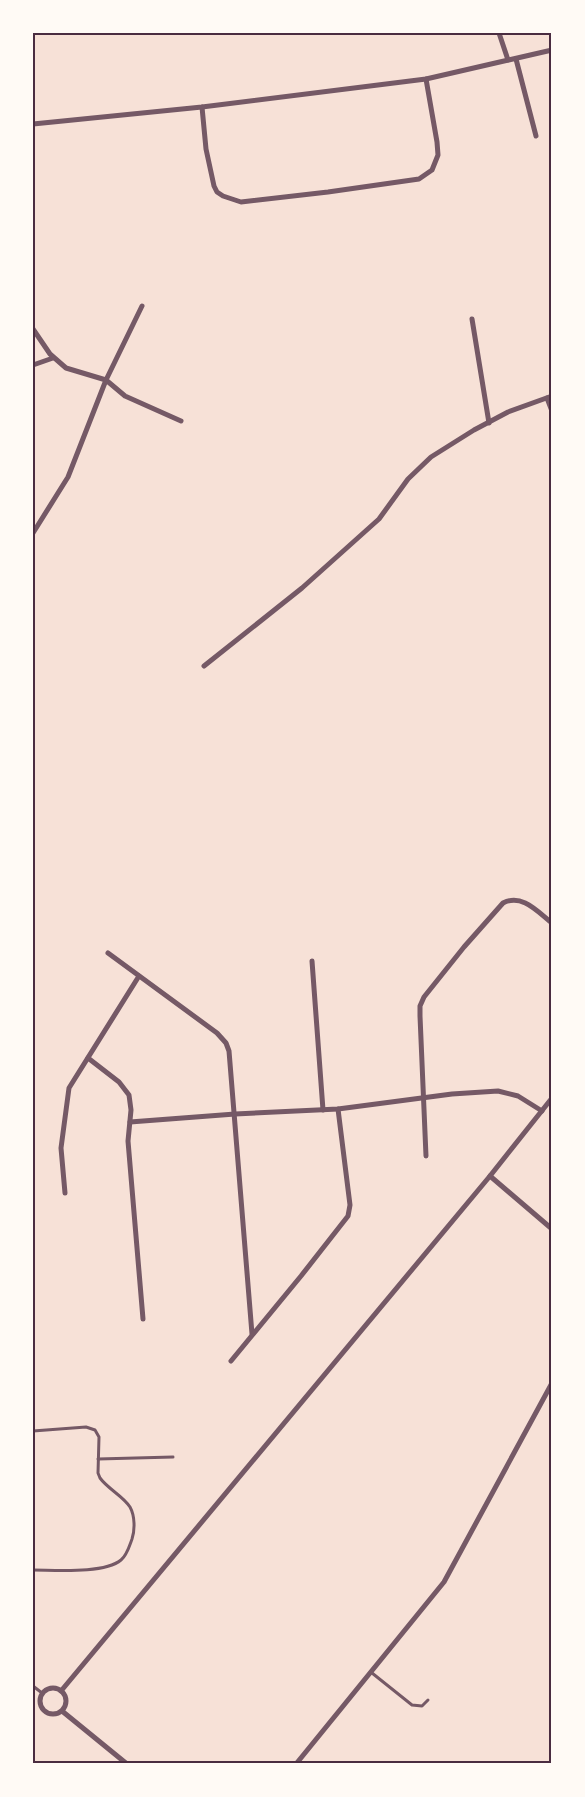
<svg xmlns="http://www.w3.org/2000/svg" width="585" height="1797" font-family="Commissioner,sans-serif">
	<rect width="100%" height="100%" fill="#f7e1d7"/>
	<g fill="none" stroke-linecap="round" stroke-linejoin="round">
		<g stroke="#755966" stroke-width="3">
			<path d="M33,1431L86,1427L95,1430L99,1437L98,1473L100,1478C108,1489 123,1496 130,1507C135,1516 135,1530 132,1539C129,1547 127,1555 121,1560C104,1574 55,1570 33,1570"/>
			<polyline points="98,1459 173,1457"/>
			<polyline points="372,1673 412,1705 422,1706 428,1700"/>
			<polyline points="33,1686 42,1693"/>
		</g>
		<g stroke="#755966" stroke-width="5">
			<polyline points="499,33 508,60"/>
			<polyline points="516,59 536,136"/>
			<polyline points="202,107 206,149 214,186 217,192 223,196 241,202 328,192 419,179 432,170 438,155 437,142 426,79"/>
			<polyline points="33,124 202,107 426,79 552,50"/>
			<polyline points="472,319 489,423"/>
			<polyline points="33,329 50,354 66,368 106,380 125,396 181,421"/>
			<polyline points="33,365 53,358"/>
			<polyline points="547,398 552,411"/>
			<polyline points="33,533 68,477 106,380 142,306"/>
			<polyline points="204,666 302,588 379,519 408,479 431,457 474,430 508,412 552,396"/>
			<polyline points="108,953 217,1033 226,1043 229,1051 252,1334"/>
			<polyline points="312,961 323,1110"/>
			<polyline points="88,1058 119,1082 129,1095 131,1110 128,1141 143,1319"/>
			<polyline points="130,1122 235,1114 338,1109 452,1094 498,1091 518,1096 542,1111"/>
			<path d="M426,1156L420,1016V1006L424,997L464,947L503,903C522,893 538,912 552,923"/>
			<polyline points="490,1176 552,1229"/>
			<polyline points="65,1193 61,1148 69,1088 139,976"/>
			<polyline points="231,1361 301,1276 348,1216 350,1205 338,1109"/>
			<circle cx="53" cy="1701" r="13"/>
			<polyline points="61,1691 490,1176 552,1098"/>
			<polyline points="62,1711 127,1764"/>
			<polyline points="296,1764 444,1582 552,1383"/>
		</g>
	</g>
	<rect width="585" height="1797" fill="none" stroke="#fffaf5" stroke-width="69"/>
	<rect x="34" y="34" width="516" height="1728" fill="none" stroke="#4a2c40" stroke-width="2"/>
</svg>
